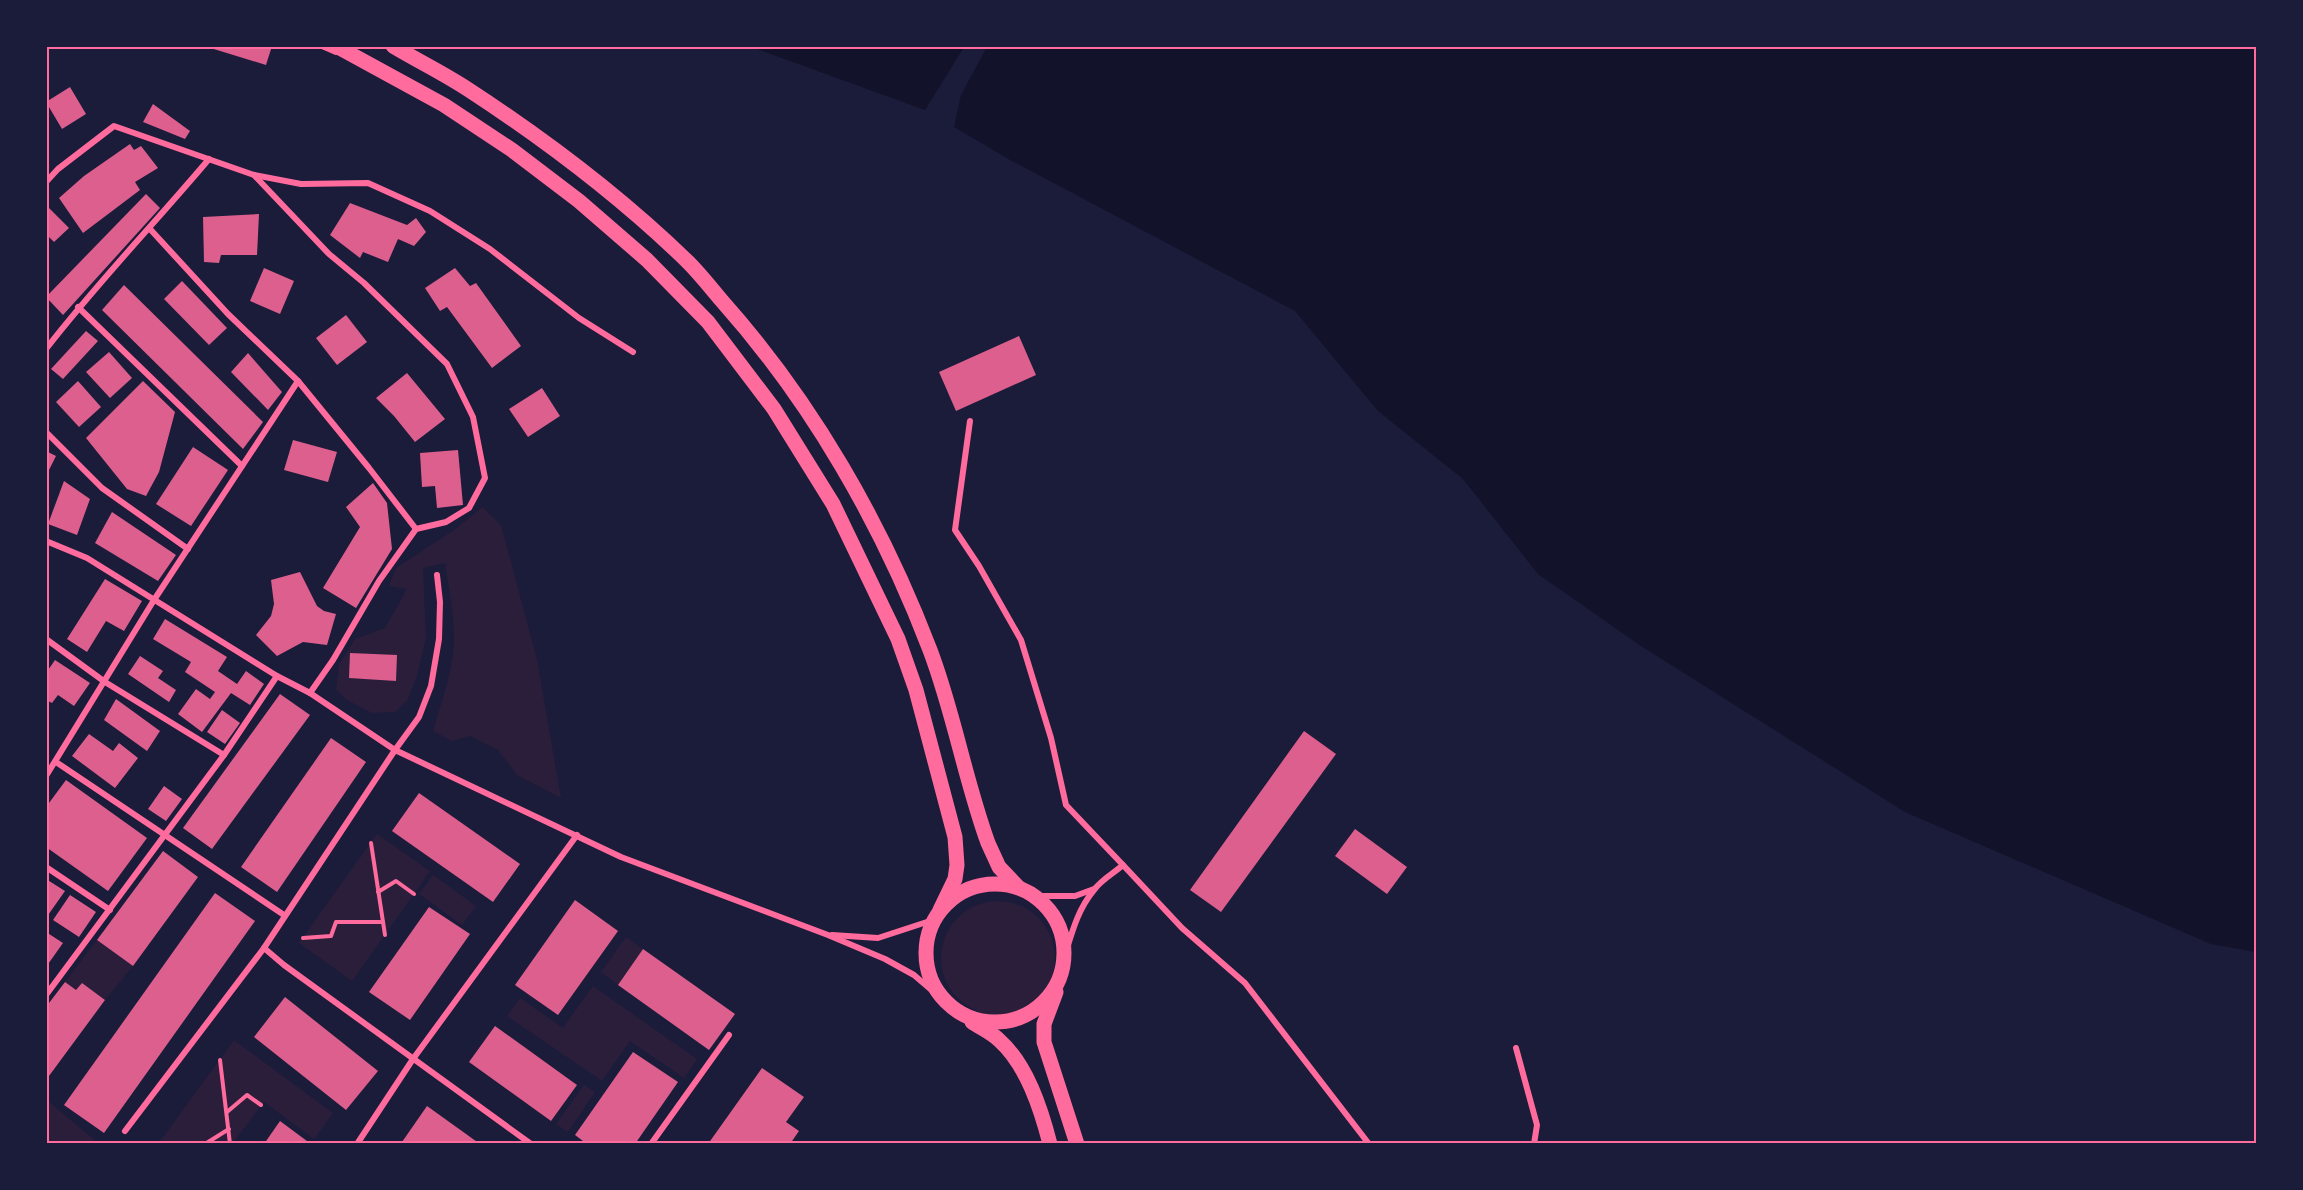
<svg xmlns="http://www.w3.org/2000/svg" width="2303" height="1190" font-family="'Sofia Sans Condensed',sans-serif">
	<rect width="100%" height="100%" fill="#1b1b3a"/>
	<g fill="#2a1e3b">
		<path d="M482,507L501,525L537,659L561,798L517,775L498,750L470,736L452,741L433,731C441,703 453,671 454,641C454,615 449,589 445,563L423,568L426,638L417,676L407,701L395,712L372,713L347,700L336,690L339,665L355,639L385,628L407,589L389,586L396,568L457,528Z"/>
		<polygon points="377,834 430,871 352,981 299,943"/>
		<polygon points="433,875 476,906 462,925 419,894"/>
		<circle cx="998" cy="958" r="57"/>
		<polygon points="626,937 643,949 618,985 601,972"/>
		<polygon points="97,940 133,966 105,1000 82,983 76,990 65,982"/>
		<polygon points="593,986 697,1059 684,1078 630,1041 602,1081 507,1016 520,998 563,1028"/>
		<polygon points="234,1040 333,1113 314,1139 264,1102 233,1143 158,1144"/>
		<polygon points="584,1085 595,1092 568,1132 556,1124"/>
		<polygon points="46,1100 47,1100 98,1143 47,1143"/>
	</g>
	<g fill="#12122b">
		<polygon points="752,47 964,47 925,110"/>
		<polygon points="987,47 2256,47 2256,952 2211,944 1905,812 1641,646 1538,574 1463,479 1378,411 1295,311 1012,161 954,127 961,95"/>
	</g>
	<g fill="#dd5f8e">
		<polygon points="204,46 272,46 266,65"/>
		<polygon points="70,87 86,114 62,129 46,102"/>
		<polygon points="153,104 190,131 185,139 143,122"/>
		<polygon points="130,144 134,150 141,146 158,168 135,182 140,190 83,233 59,198 84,176"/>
		<polygon points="146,194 160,208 63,315 46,297"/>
		<polygon points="350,203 407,225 416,218 426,232 414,246 398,239 388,262 363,252 360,258 330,235"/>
		<polygon points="49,208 69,228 54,242 46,234 46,210"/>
		<polygon points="259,214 257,255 221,255 219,263 204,262 203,217"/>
		<polygon points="264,268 294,281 280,314 250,301"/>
		<polygon points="455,268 470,286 476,283 521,346 492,368 447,307 440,311 425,288"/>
		<polygon points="182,281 227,328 209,345 164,299"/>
		<polygon points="124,285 263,422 243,449 102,310"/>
		<polygon points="346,315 367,342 337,365 316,338"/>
		<polygon points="86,331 98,341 63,379 51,369"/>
		<polygon points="1019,336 1036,375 956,411 939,372"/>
		<polygon points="109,352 132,378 110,398 86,372"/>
		<polygon points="248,353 282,392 268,410 231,372"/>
		<polygon points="407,373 445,419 415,442 394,416 376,398"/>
		<polygon points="78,381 101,407 79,427 56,402"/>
		<polygon points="143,381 175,412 159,472 146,496 127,489 86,438"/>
		<polygon points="542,388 560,416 528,437 509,409"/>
		<polygon points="293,440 337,452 328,482 284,470"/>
		<polygon points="193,447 228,470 191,526 156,504"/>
		<polygon points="458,450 463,505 437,508 435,486 422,487 420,453"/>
		<polygon points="46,451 56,456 46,476"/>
		<polygon points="64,481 90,499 77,535 48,524"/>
		<polygon points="373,483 387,503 392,549 356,608 323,588 360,527 346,507"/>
		<polygon points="112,512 176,555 158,581 95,543"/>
		<polygon points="300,572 317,606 324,611 336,614 327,645 303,642 277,656 256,635 271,616 274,604 271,580"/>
		<polygon points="105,579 142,601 124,631 106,621 87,652 67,639"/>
		<polygon points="165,619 227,657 218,671 237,684 246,671 264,684 250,705 231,693 202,732 178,714 196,689 210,699 215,692 185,672 191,662 153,639"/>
		<polygon points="350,653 397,655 396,681 349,678"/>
		<polygon points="140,656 163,671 158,678 176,690 169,702 128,674"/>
		<polygon points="55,660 90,683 74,706 58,695 52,703 46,700 46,673"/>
		<polygon points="280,694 310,715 212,849 183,828"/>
		<polygon points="116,699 160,731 147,751 104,720"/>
		<polygon points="222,710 240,723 225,744 207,732"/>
		<polygon points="1304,731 1336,754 1221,912 1190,890"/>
		<polygon points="89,734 113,751 119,743 138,758 115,788 72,756"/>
		<polygon points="331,738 366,762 277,892 241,867"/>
		<polygon points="66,780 147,838 108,891 46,847 46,807"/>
		<polygon points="164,786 182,799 166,821 148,809"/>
		<polygon points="419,793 520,864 493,902 392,831"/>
		<polygon points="1355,829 1407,867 1387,894 1335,856"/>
		<polygon points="163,851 198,877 133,966 97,940"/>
		<polygon points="46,879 65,891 46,918"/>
		<polygon points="215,893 255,921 104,1133 64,1105"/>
		<polygon points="70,895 96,912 79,937 53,920"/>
		<polygon points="575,900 618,931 558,1015 515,985"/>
		<polygon points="429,907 470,934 410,1020 369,992"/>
		<polygon points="46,932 63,943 46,967"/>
		<polygon points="643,949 735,1014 709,1050 618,985"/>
		<polygon points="65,982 76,990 82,983 105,1000 49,1076 46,1074 46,1007"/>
		<polygon points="285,997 378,1071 346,1110 254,1037"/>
		<polygon points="495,1026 577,1085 551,1121 469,1062"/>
		<polygon points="633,1052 678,1082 635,1144 587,1144 575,1135"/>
		<polygon points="762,1068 804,1097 786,1122 799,1131 790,1144 708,1144"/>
		<polygon points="427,1106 480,1144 404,1144 402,1142"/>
		<polygon points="280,1121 311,1144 264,1144"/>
	</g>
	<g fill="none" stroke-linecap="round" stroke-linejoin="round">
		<g stroke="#ff6b9d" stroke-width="4">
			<polyline points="371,843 385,935"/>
			<polyline points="378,892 396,881 414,894"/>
			<polyline points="303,938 331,936 336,922 383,922"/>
			<polyline points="220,1060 230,1144"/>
			<polyline points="227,1112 247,1095 261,1105"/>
			<polyline points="205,1144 229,1129"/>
		</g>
		<g stroke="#ff6b9d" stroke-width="6">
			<polyline points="322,46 336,52"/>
			<polyline points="46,47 48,46"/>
			<polyline points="254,175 329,254 364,283 447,364 473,417 485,478 469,508 446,522 416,529 379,581 333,660 310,693"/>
			<polyline points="46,182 58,169 114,126 254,175 301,184 368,183 430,211 490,249 579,318 633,352"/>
			<polyline points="150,229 228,314 298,381 369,468 416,529"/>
			<polyline points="78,307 242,466"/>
			<path d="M46,349C97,283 155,223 209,159"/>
			<polyline points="970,421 955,530 979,566 1021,640 1051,738 1066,805 1123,865"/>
			<polyline points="46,432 102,488 188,549"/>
			<polyline points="46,541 87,558 277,676 310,693 395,750 621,857 828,935 885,959 914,975 942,999"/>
			<polyline points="46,639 105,682 224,755"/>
			<polyline points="56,762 284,915"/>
			<polyline points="46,776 154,600 298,381"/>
			<polyline points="46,867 110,910"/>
			<polyline points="1035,896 1075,896 1094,889"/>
			<polyline points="832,935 878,938 933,920"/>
			<polyline points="264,948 284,965 531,1144"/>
			<path d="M1065,955C1072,932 1078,909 1094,890C1101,880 1114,873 1123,865L1182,928L1245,983L1369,1144"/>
			<polyline points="46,995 224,755 277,676"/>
			<polyline points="1516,1048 1537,1125 1534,1144"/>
			<polyline points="125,1131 264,948 395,750 419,717 431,686 439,639 440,602 437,575"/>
			<polyline points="357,1144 413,1059 577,835"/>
			<polyline points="651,1144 729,1035"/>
		</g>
		<g stroke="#ff6b9d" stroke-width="15">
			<polyline points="336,46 444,105 512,150 579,201 647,260 708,322 774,409 833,504 898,639 916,690 955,837 957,865 955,879 940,910"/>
			<path d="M393,46C418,61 445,74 469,90C547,141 621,197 688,262C700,274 711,288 722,301C812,402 882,524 930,650C954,713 965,780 988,843L999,867L1018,887"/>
			<circle cx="995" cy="953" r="69"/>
			<polyline points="1056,992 1044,1024 1044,1042 1077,1144"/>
			<path d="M972,1022C981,1028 992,1033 999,1040C1027,1065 1041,1109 1050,1144"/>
		</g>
	</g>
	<rect width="2303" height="1190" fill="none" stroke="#1b1b3a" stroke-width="96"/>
	<rect x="48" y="48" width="2207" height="1094" fill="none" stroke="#ff6b9d" stroke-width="2"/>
</svg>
